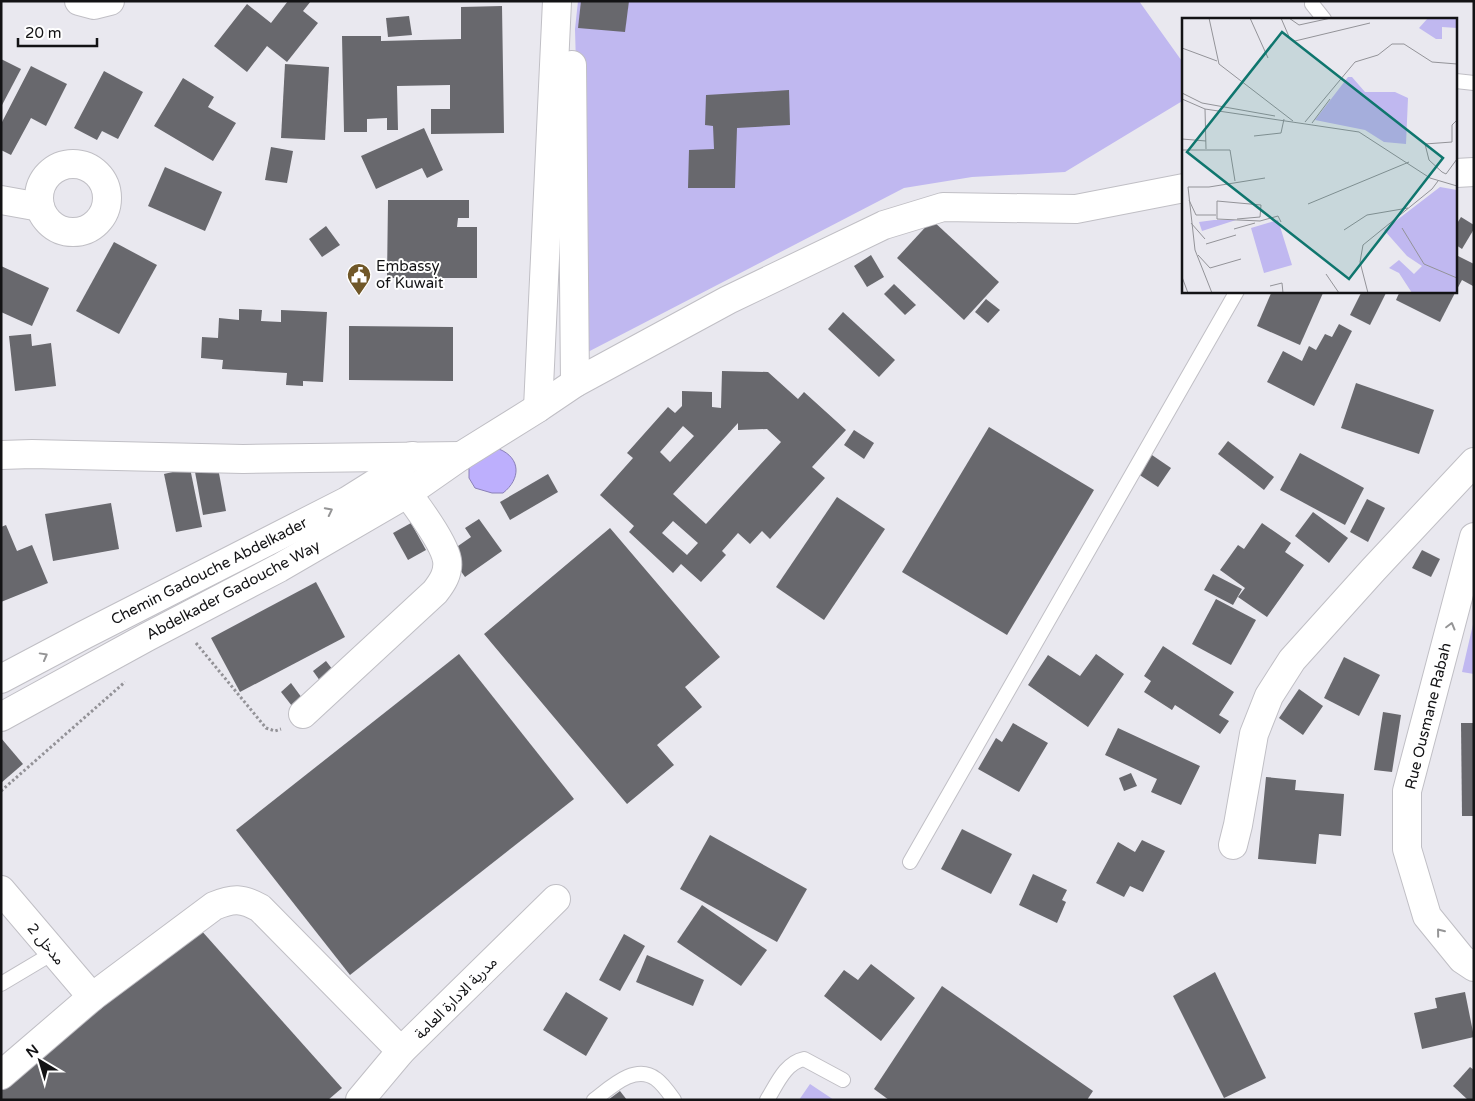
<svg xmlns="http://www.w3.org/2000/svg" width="1475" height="1101" font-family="'Varela Round','Noto Sans Arabic',sans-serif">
	<rect width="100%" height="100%" fill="#e9e8ef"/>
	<g fill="#c0b8f0">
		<polygon points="578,1 1139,1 1184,64 1184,100 1065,172 972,177 904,188 584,354 575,29"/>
		<polygon points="1474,620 1474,674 1462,672"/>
		<polygon points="810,1084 834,1100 799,1100"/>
	</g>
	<path fill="#bdaffd" stroke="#8a80b7" d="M499,449C521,458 521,479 503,493H492L475,488L469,478V466Z"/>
	<g fill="#68686d" fill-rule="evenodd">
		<polygon points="288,1 311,1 303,11 318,23 287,62 267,46 247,72 214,46 247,4 271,23"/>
		<polygon points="581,1 629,1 625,32 578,28"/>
		<polygon points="502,6 504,133 431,134 431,109 450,109 450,85 397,86 398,130 387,130 387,118 367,119 367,132 344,132 342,36 381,36 381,41 461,39 461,7"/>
		<polygon points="409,16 412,35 388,37 386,18"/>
		<polygon points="1,59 21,69 1,107"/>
		<polygon points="285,64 329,67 325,140 281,138"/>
		<polygon points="31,66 67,84 46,126 31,118 11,155 1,150 1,124"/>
		<polygon points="104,71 143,92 118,139 102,131 97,140 74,128"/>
		<polygon points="183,78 214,97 208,107 236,123 213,161 154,126"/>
		<polygon points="789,90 790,125 737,128 735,188 688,188 689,150 714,149 713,126 705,125 706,95"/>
		<polygon points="424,128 443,170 427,178 422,168 376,189 361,156"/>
		<polygon points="271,147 293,151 287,183 265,180"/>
		<polygon points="165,167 222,192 205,231 148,206"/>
		<polygon points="388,200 469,200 469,218 458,218 457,227 477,227 477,278 387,278"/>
		<polygon points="1461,217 1474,225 1474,229 1462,249 1456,245 1456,225"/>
		<polygon points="932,220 999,282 964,320 897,258"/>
		<polygon points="326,226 340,245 322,257 309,239"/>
		<polygon points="114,242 157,265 119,334 76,311"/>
		<polygon points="871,255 884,277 867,287 854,266"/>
		<polygon points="1456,255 1474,264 1473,286 1462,280 1456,291"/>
		<polygon points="1,266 49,288 32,326 1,312"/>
		<polygon points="894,284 916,305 905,315 884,294"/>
		<polygon points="1272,291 1319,291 1323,293 1300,345 1257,326"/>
		<polygon points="1362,291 1387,291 1370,325 1350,315"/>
		<polygon points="1400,291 1456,291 1440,322 1396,300"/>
		<polygon points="986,299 1000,310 988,323 975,312"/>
		<polygon points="239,309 262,310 261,321 281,322 281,310 327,312 323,382 303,381 303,386 286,385 287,373 222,369 223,360 201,358 202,337 218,338 219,318 239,320"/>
		<polygon points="843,312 895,360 879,377 828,329"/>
		<polygon points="1339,324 1352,331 1314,406 1267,382 1283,351 1302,361 1309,346 1316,350 1325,334 1332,337"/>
		<polygon points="349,326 453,327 453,381 349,380"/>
		<polygon points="31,334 32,346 51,343 56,386 15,391 9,336"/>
		<path d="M722,371L768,372L798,399L804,392L846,430L812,467L825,478L770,539L762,531L750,544L738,533L722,551L726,555L701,582L681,564L673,573L629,532L634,526L600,495L633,458L627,453L668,407L675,413L682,406V391L712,392V407L721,408ZM738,423V430L767,429L781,442L706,524L673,494ZM683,426L694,436L670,462L660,452ZM673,521L698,543L687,555L662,533Z"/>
		<polygon points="1356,383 1434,410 1419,454 1341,428"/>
		<polygon points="989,427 1094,490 1007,635 902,572"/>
		<polygon points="854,430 874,443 864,459 844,445"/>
		<polygon points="1228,441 1274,477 1264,490 1218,454"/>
		<polygon points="1149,453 1171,468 1158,487 1135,472"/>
		<polygon points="1300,453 1364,488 1345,525 1280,490"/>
		<polygon points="190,468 202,527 176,532 164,474"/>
		<polygon points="218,468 226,511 203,515 195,472"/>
		<polygon points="548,474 558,492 510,520 500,502"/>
		<polygon points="837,497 885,529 824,620 776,587"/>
		<polygon points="1367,499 1385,508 1368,542 1350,532"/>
		<polygon points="111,503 119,549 53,561 45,514"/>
		<polygon points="1313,512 1348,538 1329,563 1295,536"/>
		<polygon points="479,519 502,551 465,577 448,553 471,537 465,528"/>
		<polygon points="411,523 426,550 408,560 393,533"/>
		<polygon points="1262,523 1291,543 1285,552 1304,565 1267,617 1238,597 1245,588 1220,570 1238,545 1244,549"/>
		<polygon points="6,525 17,551 32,545 48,583 1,602 1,527"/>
		<polygon points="610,528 720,657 685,687 702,707 657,745 674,765 627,804 484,634"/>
		<polygon points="1422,550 1440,559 1431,577 1412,568"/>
		<polygon points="1213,574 1242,589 1233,605 1204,590"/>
		<polygon points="316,582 345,637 240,692 211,638"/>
		<polygon points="1216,599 1256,620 1231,665 1192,644"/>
		<polygon points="1163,646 1234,692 1219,715 1229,721 1220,734 1175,705 1172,710 1144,692 1151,681 1144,676"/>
		<polygon points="459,654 574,799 350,975 236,830"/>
		<polygon points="1096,654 1124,674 1088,727 1028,685 1048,655 1080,676"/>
		<polygon points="1344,657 1380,675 1359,716 1324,698"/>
		<polygon points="326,661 336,674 323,685 313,671"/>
		<polygon points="291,683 302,698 292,706 281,692"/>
		<polygon points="1299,689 1323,706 1303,735 1279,718"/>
		<polygon points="1383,712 1401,715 1392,772 1374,770"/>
		<polygon points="1013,723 1048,743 1019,792 978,769 996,738 1002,742"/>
		<polygon points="1461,723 1474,723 1474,816 1462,816"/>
		<polygon points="1118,728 1200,766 1181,805 1151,792 1157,779 1105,755"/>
		<polygon points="1,738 23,764 1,783"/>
		<polygon points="1131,773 1137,786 1124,791 1119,778"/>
		<polygon points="1266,777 1296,780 1295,790 1344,794 1341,836 1319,834 1316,864 1258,859"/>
		<polygon points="962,829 1012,854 991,894 941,869"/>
		<polygon points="710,835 807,889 777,942 680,889"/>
		<polygon points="1142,840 1165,851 1143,892 1130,886 1124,897 1096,883 1118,842 1135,852"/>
		<polygon points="1033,874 1067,890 1062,900 1066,902 1057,923 1019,905"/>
		<polygon points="702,905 767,950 741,986 677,942"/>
		<polygon points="200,929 342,1088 328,1100 1,1100 1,1083"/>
		<polygon points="624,934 645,946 620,991 599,980"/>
		<polygon points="647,955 704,980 693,1006 636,982"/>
		<polygon points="871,964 915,998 881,1041 824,996 844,970 858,980"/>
		<polygon points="1215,972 1266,1078 1224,1098 1173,996"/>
		<polygon points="942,986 1093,1091 1087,1100 889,1100 874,1089"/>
		<polygon points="566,992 608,1018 586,1056 543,1030"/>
		<polygon points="1465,992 1474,1037 1422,1049 1414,1013 1437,1008 1435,998"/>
		<polygon points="1470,1067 1474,1070 1474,1100 1468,1100 1453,1086"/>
		<polygon points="620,1091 627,1100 608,1100"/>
	</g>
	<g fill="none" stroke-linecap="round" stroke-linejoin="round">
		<g stroke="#c0bfc5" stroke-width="16">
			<g id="service">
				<polyline points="1313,1 1312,4 1324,19"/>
				<polyline points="1456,81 1474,83"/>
				<polyline points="910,862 1237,291"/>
				<polyline points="1,984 53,953"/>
				<path d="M594,1100C610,1088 635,1063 656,1079C663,1084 669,1093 674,1100"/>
				<path d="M767,1100C777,1084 785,1063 804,1059L843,1080"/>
			</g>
		</g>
		<g stroke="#c0bfc5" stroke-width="30">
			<g id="minor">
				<polyline points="79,1 94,5 110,1"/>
				<polyline points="572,65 575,383"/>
				<circle cx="73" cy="198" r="34"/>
				<polyline points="1,200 40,207"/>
				<polyline points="538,408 557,1"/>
				<polyline points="1474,537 1407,791 1407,849 1427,916 1462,959 1474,967"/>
				<polyline points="1,679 84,635 347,501 390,474 412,456"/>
				<path d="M303,714L435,592C442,583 449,573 447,560C444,541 407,491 392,476"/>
				<polyline points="1233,845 1238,825 1254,734 1269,696 1292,660 1373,570 1474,462"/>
				<polyline points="1,890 92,997"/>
				<path d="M1,1075L92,997L214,906C233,898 242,898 260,908L401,1051"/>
				<polyline points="360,1100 401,1051 556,899"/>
			</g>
		</g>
		<g stroke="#c0bfc5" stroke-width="30">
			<g id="tertiary">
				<polyline points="1456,173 1474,172"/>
				<polyline points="1,455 32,454 243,459 461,456"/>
				<polyline points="1,717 147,637 279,568 408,493 461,456 538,408 575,383 728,300 884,225 943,207 1076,209 1184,188"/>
			</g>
		</g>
		<g stroke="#939297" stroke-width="3" stroke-dasharray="2.5 2.5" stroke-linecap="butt">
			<polyline points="196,643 266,728 275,731 281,729"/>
			<polyline points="1,791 125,682"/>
		</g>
		<use href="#service" stroke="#fff" stroke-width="14"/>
		<use href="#minor" stroke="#fff" stroke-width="28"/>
		<use href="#tertiary" stroke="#fff" stroke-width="28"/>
	</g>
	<defs><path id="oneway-chevron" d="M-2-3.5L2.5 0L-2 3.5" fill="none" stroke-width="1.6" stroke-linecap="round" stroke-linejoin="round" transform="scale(1.25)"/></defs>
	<g stroke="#959596">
		<use href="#oneway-chevron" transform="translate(329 511) rotate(-27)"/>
		<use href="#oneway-chevron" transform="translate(1451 626) rotate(-75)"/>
		<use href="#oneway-chevron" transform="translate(44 656) rotate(-29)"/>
		<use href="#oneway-chevron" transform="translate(1440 932) rotate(-129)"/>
	</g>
	<defs>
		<g id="civic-pin" transform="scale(1.25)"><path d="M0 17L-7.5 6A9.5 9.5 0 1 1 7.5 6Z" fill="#705728" stroke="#fff"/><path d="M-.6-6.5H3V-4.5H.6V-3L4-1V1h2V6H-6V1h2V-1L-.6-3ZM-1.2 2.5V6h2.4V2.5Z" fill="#fff"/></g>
	</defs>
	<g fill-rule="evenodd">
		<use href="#civic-pin" x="359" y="275"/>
	</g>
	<g text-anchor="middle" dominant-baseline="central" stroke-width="4" stroke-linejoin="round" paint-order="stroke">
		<g font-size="15" fill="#131315" stroke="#fff" text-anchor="start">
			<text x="376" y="266">Embassy<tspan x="376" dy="17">of Kuwait</tspan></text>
		</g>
		<g font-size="15" fill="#131315" stroke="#fff">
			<text transform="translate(209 571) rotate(-27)">Chemin Gadouche Abdelkader</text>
			<text transform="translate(233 590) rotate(-28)">Abdelkader Gadouche Way</text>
			<text transform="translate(1428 716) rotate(-76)">Rue Ousmane Rabah</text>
			<text transform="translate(46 944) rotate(50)">مدخل 2</text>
			<text transform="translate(456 998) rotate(-45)">مدرية الادارة العامة</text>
		</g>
	</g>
	<g transform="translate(1182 18)">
		<rect width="275" height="275" fill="#e9e8ef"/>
		<path d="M246,0H275V10L260,9V21H254L237,10ZM166,59H170L183,74H213L226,80L224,126L202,124L183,112L133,102ZM258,169L275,172V275H230L217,255L207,250L217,242L232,256L240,248L225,238L202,212ZM32,202H54L20,213L17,204ZM96,202L110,247L82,255L69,210Z" fill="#c0b8f0"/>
		<path fill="none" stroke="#939398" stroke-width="1" d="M27,0L37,46L111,103M68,0L86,40M99,0L108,21L113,23L188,5M107,0L117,7L149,0M0,30L35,43M0,75L20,85L93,98M0,81L23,91L177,114L248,160L275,168M23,91L24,131M275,102L270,107V124L243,126L247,142L260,154L264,156L275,141M123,104L173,44L196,37L210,26H222L250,44L275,46M130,105L148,81M72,118L99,115L102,101M0,121L24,123M0,132H48L53,163M7,182L14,197H34M126,186L227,144M55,201L78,199L79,187L35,183V201L78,203L96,198L99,204M9,205L23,221M220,210L242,246L275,260M52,211L73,205M162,212L185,197L226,190M24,226L54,217M16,237L28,250L59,241M144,256L157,275M0,259L6,275M88,268L100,265L101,275M30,275L13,232L6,169H27L83,160M186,275L178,244L181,227L250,171L256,163"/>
		<path fill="#0f766e" fill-opacity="0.15" stroke="#0f766e" stroke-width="2.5" d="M100,14L261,140L167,261L5,134Z"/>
		<rect width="275" height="275" fill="none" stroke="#131315" stroke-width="2.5"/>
	</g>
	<rect width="1475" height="1101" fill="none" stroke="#131315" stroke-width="5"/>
	<g transform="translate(40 1061) rotate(322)" stroke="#ffffff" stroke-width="4" paint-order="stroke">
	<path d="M0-4L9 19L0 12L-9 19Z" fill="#131315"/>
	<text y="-8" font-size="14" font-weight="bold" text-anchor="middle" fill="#131315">N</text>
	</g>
	<path d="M18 38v8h79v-8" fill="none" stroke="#131315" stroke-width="2.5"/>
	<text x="25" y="38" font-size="15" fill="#131315" stroke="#ffffff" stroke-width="4" paint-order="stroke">20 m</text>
</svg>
